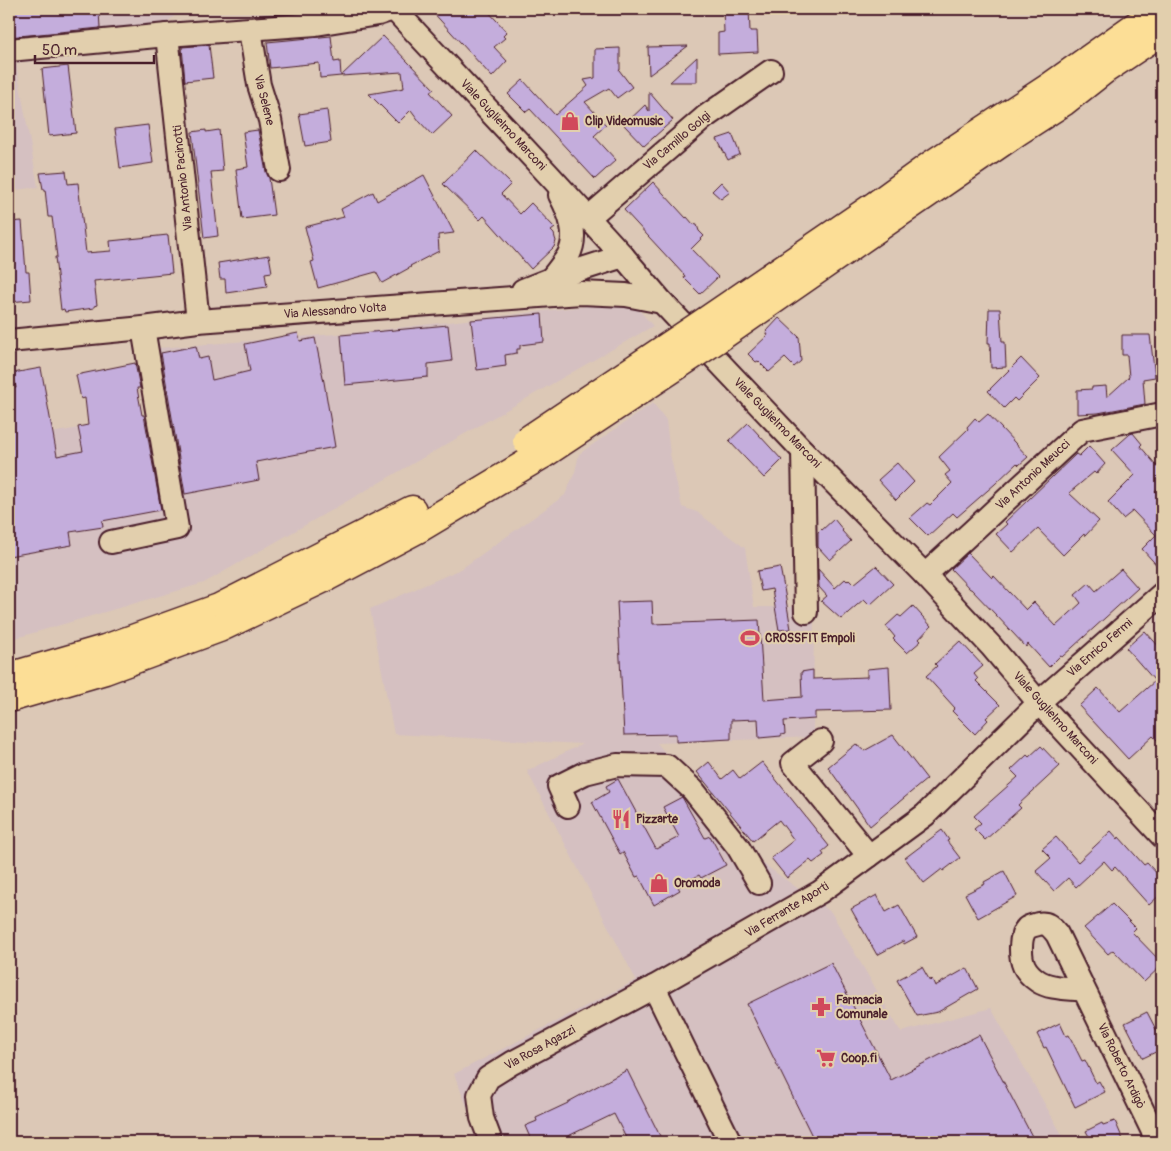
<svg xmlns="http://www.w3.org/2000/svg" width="1171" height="1151" font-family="Pangolin,sans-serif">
	<rect width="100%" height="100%" fill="#dcc8b6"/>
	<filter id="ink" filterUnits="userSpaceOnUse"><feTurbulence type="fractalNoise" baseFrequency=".02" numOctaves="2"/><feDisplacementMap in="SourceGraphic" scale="10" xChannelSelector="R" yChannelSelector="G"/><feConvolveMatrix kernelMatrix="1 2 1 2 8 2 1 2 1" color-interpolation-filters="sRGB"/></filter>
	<g filter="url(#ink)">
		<g fill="#d5c0c1">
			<polygon points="9,9 183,9 136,48 16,63 38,187 9,191"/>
			<polygon points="631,301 653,326 204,583 9,640 9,441 158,413 146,349 361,332"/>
			<polygon points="653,403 666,420 670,454 682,507 697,512 745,548 754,607 814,607 813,737 657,743 754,857 831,912 901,1032 991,1008 1066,1142 481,1142 454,1074 636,980 527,771 582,744 394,734 370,609 461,569 565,495 575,472 579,454"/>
		</g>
		<g fill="#c4addc" stroke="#4a1f2b">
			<polygon points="9,9 68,9 68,11 99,11 100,28 9,37"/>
			<polygon points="430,9 486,9 507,32 503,36 505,38 494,47 507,61 492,77"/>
			<polygon points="723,9 749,9 750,31 757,31 758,52 718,54 718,33 724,32"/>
			<polygon points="331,36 334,62 340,61 341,76 320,78 319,63 270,68 267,42"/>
			<polygon points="383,36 434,89 430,92 452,116 432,135 420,122 411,110 398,123 369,94 404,88 402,72 341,76"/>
			<polygon points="209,45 213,78 185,81 182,47"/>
			<polygon points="688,46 649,75 648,47"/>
			<polygon points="620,48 620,70 619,70 632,87 617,98 609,88 585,102 606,125 594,136 616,160 595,179 530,109 526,112 508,94 523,80 555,115 588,86 584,80 595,78 595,49"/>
			<polygon points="697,57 697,82 670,82"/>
			<polygon points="68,66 76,133 49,136 42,69"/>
			<polygon points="649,92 673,120 644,146 624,125 645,105 649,111"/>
			<polygon points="327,110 331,142 305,146 299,114"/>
			<polygon points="148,125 153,163 120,168 115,129"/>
			<polygon points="206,130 206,132 219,130 223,171 211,172 218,236 204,238 192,132"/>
			<polygon points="258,130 266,172 269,178 274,215 242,219 236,169 248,167 243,132"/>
			<polygon points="732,134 740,154 728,160 717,139"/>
			<polygon points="476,150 511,184 501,194 520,214 531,203 555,228 551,231 554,234 555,238 556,241 554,247 531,269 484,216 480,220 443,184"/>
			<polygon points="66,171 68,184 78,183 86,253 111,251 110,241 168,235 172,273 94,281 97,305 94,306 94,308 65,312 64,309 61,310 55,257 57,257 52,217 48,217 45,189 43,189 40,173"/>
			<polygon points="424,175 454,233 438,235 439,251 410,266 411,267 382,283 376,272 318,288 311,262 314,261 305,227 344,217 341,209 373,192 377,201"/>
			<polygon points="653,182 686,218 687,217 693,224 697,225 699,231 704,236 691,249 718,277 700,294 684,278 685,276 624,210"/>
			<polygon points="721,182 730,192 721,199 712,191"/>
			<polygon points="22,221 26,272 29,272 31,300 9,302 9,222"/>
			<polygon points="269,255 272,272 265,273 267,287 226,293 225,279 220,279 218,263"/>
			<polygon points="989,309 1000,309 1002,342 1005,342 1006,367 991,368 990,343 988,343"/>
			<polygon points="542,314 544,342 520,345 520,349 517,349 517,353 505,355 506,366 477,370 471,320"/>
			<polygon points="779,318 799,337 801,361 794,367 785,358 769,372 758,361 756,362 748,354 768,335 766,332"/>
			<polygon points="448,325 452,361 428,364 428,377 345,385 341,335"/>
			<polygon points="298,333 300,341 315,338 324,382 335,447 256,462 259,480 185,494 161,353 196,346 199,359 208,357 212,380 250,371 245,344"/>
			<polygon points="1122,335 1150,335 1155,377 1143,379 1145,404 1098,413 1077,414 1077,390 1092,389 1092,387 1106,386 1107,397 1129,377 1127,355 1122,355"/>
			<polygon points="1021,358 1040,378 1017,401 1014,398 1004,408 988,391"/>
			<polygon points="135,363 140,388 137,388 142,415 144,415 161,510 102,521 103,527 70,532 72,545 9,556 9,389 16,388 13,373 41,368 57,456 83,451 78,427 88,425 85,398 81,399 76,375"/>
			<polygon points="988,414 1028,457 1019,465 1017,463 995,484 957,517 953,513 928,536 910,518 927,503 930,505 952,483 945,475 950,471 939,457 968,429 967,427 975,418 979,422"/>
			<polygon points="748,423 782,460 764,478 729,441"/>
			<polygon points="1133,433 1142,444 1140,446 1162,472 1162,484 1155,491 1162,498 1162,571 1142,549 1156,535 1133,511 1123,519 1108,502 1135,475 1112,450 1130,434"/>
			<polygon points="1089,446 1105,464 1096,474 1094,472 1069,493 1099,521 1085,536 1084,534 1063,555 1038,529 1013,552 996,534 1007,524 1005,522 1076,454 1079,456"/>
			<polygon points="897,463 914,482 896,500 878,480"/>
			<polygon points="834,519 843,530 842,531 851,541 830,560 818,547 818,532 821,529 822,530"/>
			<polygon points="968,553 992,578 994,576 1026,610 1034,602 1056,626 1081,603 1075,595 1089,583 1096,591 1121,569 1138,588 1062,657 1060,656 1049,667 1028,644 1026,647 996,615 971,589 970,589 951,569"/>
			<polygon points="876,566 893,584 870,605 864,599 841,619 821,601 827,596 819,587 818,569 835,588 845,579 847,581 849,579 854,584"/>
			<polygon points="780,567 784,588 791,629 779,630 772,589 761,591 757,571"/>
			<polygon points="652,601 653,624 759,620 764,700 802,697 801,672 813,670 813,679 867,677 867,669 889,667 891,710 815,712 815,719 784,721 785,734 781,735 781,736 759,738 758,719 731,720 731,739 676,742 676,734 624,735 617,602"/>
			<polygon points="913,606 931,626 919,639 921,641 907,653 893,639 895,637 886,626 898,615 901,617"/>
			<polygon points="1145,631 1162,650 1162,745 1153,736 1128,759 1079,706 1098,688 1120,712 1155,681 1126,648"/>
			<polygon points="960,641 983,666 974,674 978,679 976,681 1000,705 986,718 988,720 975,734 952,711 955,708 926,676 937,666 935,664"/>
			<polygon points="893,735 927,779 870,826 828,767 856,744 864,751"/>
			<polygon points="1041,746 1060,766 1018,805 1021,808 985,840 974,829 981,823 974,816 1018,777 1011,770 1027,755 1029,757"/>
			<polygon points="709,762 722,779 733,770 740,779 762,762 829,846 822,852 824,855 813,863 810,860 787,878 771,858 794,840 779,820 753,841 697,772"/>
			<polygon points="618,779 656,849 679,837 663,807 682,797 705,838 710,836 726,865 701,878 699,875 678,887 680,890 654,905 639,876 636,877 623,852 620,854 592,802 609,792 606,786"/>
			<polygon points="942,830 949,840 947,841 960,858 943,871 942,869 924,883 905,858"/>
			<polygon points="1111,831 1118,839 1119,837 1144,865 1147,863 1162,879 1162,893 1149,905 1115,867 1112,870 1104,861 1076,887 1068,878 1054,891 1036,871 1051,858 1042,849 1056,837 1078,862"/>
			<polygon points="1004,871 1017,896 978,918 965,894 985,884 984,882"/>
			<polygon points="877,895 886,912 899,905 917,937 904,944 903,941 877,955 851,909"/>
			<polygon points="1112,904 1136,928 1132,932 1162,963 1162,965 1144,982 1113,950 1108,954 1084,928"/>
			<polygon points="831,963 891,1080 979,1035 1035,1142 815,1142 747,1004"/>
			<polygon points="922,967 930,981 932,979 935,986 967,968 978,989 938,1012 917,1016 897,980"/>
			<polygon points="1147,1012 1162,1041 1162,1049 1143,1058 1125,1023"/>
			<polygon points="1060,1023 1066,1036 1069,1035 1082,1061 1085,1060 1096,1083 1099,1081 1105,1092 1075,1107 1046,1047 1044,1048 1037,1034"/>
			<polygon points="627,1070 663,1142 628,1142 614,1114 564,1138 565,1142 532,1142 525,1126 537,1121 536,1118 568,1103 568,1102"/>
			<polygon points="1115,1121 1124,1142 1092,1142 1086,1131 1102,1123 1103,1125"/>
		</g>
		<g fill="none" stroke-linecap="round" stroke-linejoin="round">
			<g stroke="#4a1f2b" stroke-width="26">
				<g id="minor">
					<polyline points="394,9 549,175 623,256 662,302 803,451 925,575 991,646 1039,703 1162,836"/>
					<polyline points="250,30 259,85 270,120 279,170"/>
					<polyline points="167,35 198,321"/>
					<polyline points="9,50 167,35 316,24 378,14 393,9"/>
					<polyline points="588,218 705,117 771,71"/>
					<path d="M551,279C556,272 563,264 568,256C579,236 570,214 560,195"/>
					<polyline points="523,290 551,279 623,256"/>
					<polyline points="9,341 143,328 198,321 581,293 626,295 662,302"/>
					<polyline points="803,451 806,612"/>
					<polyline points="111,542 177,528 143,328"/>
					<polyline points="925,575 1082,430 1162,414"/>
					<polyline points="821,741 793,763 869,856"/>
					<polyline points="568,806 559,786 585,773 617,765 667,766 693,790 738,847 759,883"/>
					<polyline points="654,987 730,1142"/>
					<path d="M1084,990C1069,988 1050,989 1038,981C1032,977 1027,972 1024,966C1020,957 1019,936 1027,928C1030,926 1035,925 1038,924C1048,922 1051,927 1057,934L1158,1142"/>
					<polyline points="491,1142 482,1118 479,1095 488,1078 512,1063 654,987 820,892 925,815 1047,695 1162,594"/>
				</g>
			</g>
			<g stroke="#4a1f2b" stroke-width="31">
				<g id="highway">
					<polyline points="879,203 930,166 1050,87 1160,9"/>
					<polyline points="893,217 1018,131 1063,102 1105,69 1162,31"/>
					<polyline points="9,677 105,649 219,608 412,510"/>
					<polyline points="9,698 105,670 219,628 326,577 421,527 543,454"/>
				</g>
			</g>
			<use href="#minor" stroke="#e2cfad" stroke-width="22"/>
			<use href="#highway" stroke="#fcde96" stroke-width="28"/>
			<g stroke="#4a1f2b" stroke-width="31" stroke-linecap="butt">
				<g id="highway-bridge">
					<polyline points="527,441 702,324 879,203"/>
					<polyline points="543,454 717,339 893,217"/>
				</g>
			</g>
			<use href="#highway-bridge" stroke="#fcde96" stroke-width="28"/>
		</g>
	</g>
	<defs>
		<g id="shop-bare" transform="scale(1.5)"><path d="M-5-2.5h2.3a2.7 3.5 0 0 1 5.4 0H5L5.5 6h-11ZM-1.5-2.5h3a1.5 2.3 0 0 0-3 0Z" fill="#d1495b" stroke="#e2cfad" stroke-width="2.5" paint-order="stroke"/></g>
		<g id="stadium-bare" transform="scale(1.5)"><path d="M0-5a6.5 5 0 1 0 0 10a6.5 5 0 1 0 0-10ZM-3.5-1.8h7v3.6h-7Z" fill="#d1495b" stroke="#e2cfad" stroke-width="2.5" paint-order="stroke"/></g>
		<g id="restaurant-bare" transform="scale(1.5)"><path d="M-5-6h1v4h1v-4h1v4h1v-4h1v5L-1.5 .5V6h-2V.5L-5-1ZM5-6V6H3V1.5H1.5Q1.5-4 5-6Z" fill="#d1495b" stroke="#e2cfad" stroke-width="2.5" paint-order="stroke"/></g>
		<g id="pharmacy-bare" transform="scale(1.5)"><path d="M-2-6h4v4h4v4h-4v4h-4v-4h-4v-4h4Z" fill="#d1495b" stroke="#e2cfad" stroke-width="2.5" paint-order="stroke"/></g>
		<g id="supermarket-bare" transform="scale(1.5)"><path d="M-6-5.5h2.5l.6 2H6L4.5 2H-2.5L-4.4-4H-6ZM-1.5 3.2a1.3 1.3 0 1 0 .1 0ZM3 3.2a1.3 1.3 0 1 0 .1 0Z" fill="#d1495b" stroke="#e2cfad" stroke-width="2.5" paint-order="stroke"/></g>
	</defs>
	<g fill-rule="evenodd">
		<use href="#shop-bare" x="570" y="121"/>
		<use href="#stadium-bare" x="750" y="638"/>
		<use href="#restaurant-bare" x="621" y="819"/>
		<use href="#shop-bare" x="659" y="883"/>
		<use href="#pharmacy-bare" x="821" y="1007"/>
		<use href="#supermarket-bare" x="826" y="1058"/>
	</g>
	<g text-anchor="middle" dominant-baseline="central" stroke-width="4" stroke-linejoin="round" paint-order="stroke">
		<g font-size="12" fill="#4a1f2b" stroke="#e2cfad">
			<text transform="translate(264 100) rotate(76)">Via Selene</text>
			<text transform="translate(503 125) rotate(47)">Viale Guglielmo Marconi</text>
			<text transform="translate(677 141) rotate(-40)">Via Camillo Golgi</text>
			<text transform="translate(183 178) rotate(-96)">Via Antonio Pacinotti</text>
			<text transform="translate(335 311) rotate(-4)">Via Alessandro Volta</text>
			<text transform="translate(777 423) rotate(46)">Viale Guglielmo Marconi</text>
			<text transform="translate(1033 475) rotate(-43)">Via Antonio Meucci</text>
			<text transform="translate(1100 648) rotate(-41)">Via Enrico Fermi</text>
			<text transform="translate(1055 718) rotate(48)">Viale Guglielmo Marconi</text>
			<text transform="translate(787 910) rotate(-31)">Via Ferrante Aporti</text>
			<text transform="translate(540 1048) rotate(-29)">Via Rosa Agazzi</text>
			<text transform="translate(1121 1066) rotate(64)">Via Roberto Ardigò</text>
		</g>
		<g font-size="12" font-weight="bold" fill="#4a1f2b" stroke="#e2cfad" text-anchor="start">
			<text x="585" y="121">Clip Videomusic</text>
			<text x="765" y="638">CROSSFIT Empoli</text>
			<text x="636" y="819">Pizzarte</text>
			<text x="674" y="883">Oromoda</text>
			<text x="836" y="1000">Farmacia<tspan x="836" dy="14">Comunale</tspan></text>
			<text x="841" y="1058">Coop.fi</text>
		</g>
	</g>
	<rect width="1171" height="1151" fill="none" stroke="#e2cfad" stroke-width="30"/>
	<rect x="15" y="15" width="1141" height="1121" fill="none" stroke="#4a1f2b" stroke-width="2" filter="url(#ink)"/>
	<path d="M35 55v8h119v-8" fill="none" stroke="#4a1f2b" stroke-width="2.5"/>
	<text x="42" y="55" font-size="15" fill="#4a1f2b" stroke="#e2cfad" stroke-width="4" paint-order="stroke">50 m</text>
</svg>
